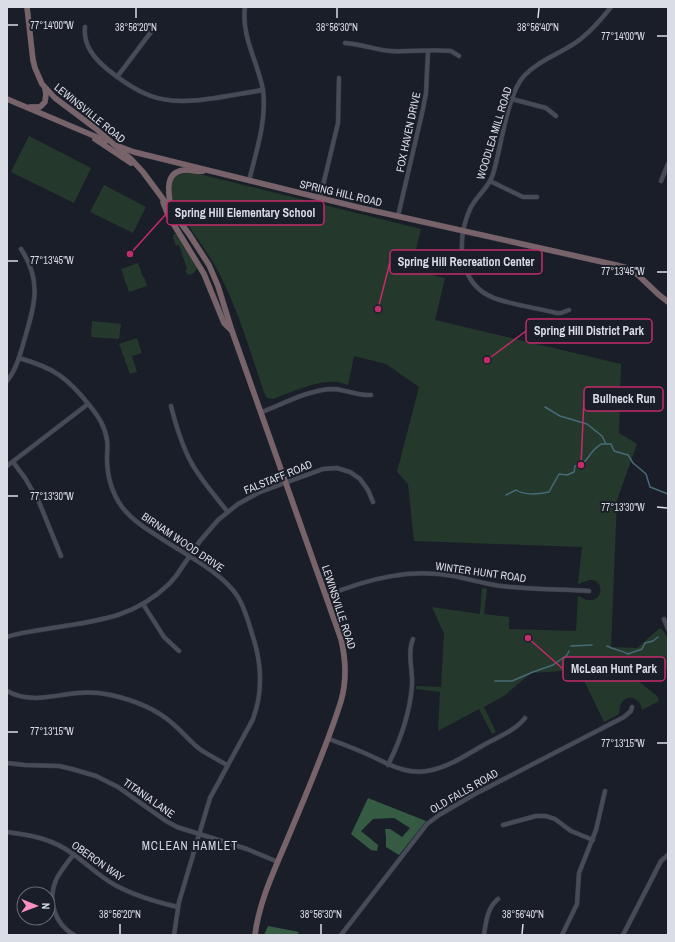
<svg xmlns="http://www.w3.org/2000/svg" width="675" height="942" font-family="'Archivo Narrow',sans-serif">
	<rect width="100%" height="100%" fill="#1a1e29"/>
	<g fill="#24392b">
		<polygon points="29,136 91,168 74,203 11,172"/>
		<path d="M191,172L421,229L411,270L445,278L435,320L621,364L619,433L637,444L617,500L611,647L637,648L660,628C672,636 668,657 668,669H661L637,680L657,696L659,701L642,710C641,700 630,693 623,701C619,705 620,710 619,714L604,722L579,670L531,673L504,696L484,707L496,732L492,734L479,709L438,731L440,692L416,689V686L441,687L444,634L432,607L480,614L482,588L487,589L484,614L509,617V629L576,631L578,596C582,597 586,601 590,600C604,600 604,579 590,580C586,580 582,583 578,584L582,547L414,541L408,484L397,472L419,387L386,364L354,356L348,385C344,384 340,382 336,382C317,380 290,393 273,399L267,398L265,395C252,358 241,318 224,283C211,255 191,230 174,205C166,185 168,175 191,172Z"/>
		<polygon points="104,185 146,207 133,233 90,212"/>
		<path d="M174,234H177L197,264C197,271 195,274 188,275L185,271L187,269L179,245L176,246L173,238Z"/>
		<polygon points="138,263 143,277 144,277 147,286 129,292 121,269"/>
		<polygon points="92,321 121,324 119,339 91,337"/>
		<polygon points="137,338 142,353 132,356 137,372 130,374 119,344"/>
	</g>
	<g fill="#365b43">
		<polygon points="368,798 426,821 399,855 386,847 386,837 385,829 390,829 402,837 410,828 394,818 373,819 361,831 378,845 377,851 371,850 351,834"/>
		<polygon points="268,926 299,932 297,935 264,935"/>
	</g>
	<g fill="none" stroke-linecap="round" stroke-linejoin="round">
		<g stroke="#486a79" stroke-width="1.5">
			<polyline points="545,407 560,416 587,424 602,436 606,444"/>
			<path d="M506,495L516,490C525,496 539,494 549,492L559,474L567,475L574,472L575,466C587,463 586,459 593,451C595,448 599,446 601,444H611L614,451L628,455L633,463L646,474L650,487L668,494"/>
			<polyline points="571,646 592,645"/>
			<path d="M607,646C615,650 621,650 628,654L642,649L645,643L653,641L658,637"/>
			<polyline points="495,681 512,681 533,672 553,665 567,655 569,651"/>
		</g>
		<g stroke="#383b44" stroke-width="5">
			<g id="minor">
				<path d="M245,7C241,37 258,62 263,90C267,120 256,152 249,181"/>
				<path d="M85,27C83,45 94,58 107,69C120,79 134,90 151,96C182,108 229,95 263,90"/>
				<path d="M345,43C361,44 376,50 391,51C411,52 431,49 451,51L459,56"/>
				<polyline points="117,77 154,28"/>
				<polyline points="512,99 546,108 556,116"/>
				<polyline points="490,181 523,197 537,197"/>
				<polyline points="661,181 668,164"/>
				<polyline points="320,198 338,123 339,78"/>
				<polyline points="398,216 423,109 426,93 428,51"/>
				<path d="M569,310L561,313H556C537,308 513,305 494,298C458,284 456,241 470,209C476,196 489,188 493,174C501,149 507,94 524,76C537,62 556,55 572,45C587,36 600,21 611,7"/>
				<path d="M19,358C54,368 67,377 90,406C98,416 105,426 107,440C108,446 107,452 107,458C107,475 112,493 122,507C132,520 145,528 159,537C184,554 222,572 238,597C246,610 249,625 254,640C262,667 263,692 253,719L210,798L179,902L174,935"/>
				<path d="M7,381C16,370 20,355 24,341C34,307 43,282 21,249"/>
				<path d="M171,406C176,426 182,446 192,464C202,481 215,496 227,511"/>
				<path d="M262,412C283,404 310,389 334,389C347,390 358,396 371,395"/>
				<polyline points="13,462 25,478 39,502 61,556"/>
				<polyline points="7,466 88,404"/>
				<path d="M326,596C367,579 409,568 454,576C470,579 485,584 501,586C530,590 560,589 589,591"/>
				<polyline points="143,604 164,637 179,651"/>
				<polyline points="664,619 668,629"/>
				<path d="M7,637C18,633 29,632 40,630C90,621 131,621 169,584L176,576L200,541L218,520L238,504L260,492L323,469L337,468L350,472L360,479L368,490L373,502"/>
				<path d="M7,691C31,704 53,695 78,693C89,692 101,693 111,695C133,700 155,708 172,723C182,731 190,742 201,750C209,755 218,760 227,765"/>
				<path d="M329,739C342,744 356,749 369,755C390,765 408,776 432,770C450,766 466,755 482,746C496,738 515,731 525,718"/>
				<polyline points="7,763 25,765 59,766 72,769 96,776 118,787 166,821 177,827 247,849 278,862"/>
				<path d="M388,765C401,739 410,713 412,685C413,671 407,653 413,639"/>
				<polyline points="503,825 536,816 546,816 555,819 571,831 593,840"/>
				<path d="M7,832C31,835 53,839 73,854C87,864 99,876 115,885C135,896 156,902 178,907"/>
				<path d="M74,854C68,862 60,871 56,880C47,901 55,924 74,935"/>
				<polyline points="341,935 427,824 439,815 475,794 624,717 631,711 632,707"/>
				<path d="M484,935C486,922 487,908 498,899"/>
				<polyline points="562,935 577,904 579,873 596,830 605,791"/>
				<polyline points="623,935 661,861 668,855"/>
			</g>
		</g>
		<g stroke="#383b44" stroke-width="6">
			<g id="secondary">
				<path d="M27,7L33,60L35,68L42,84L55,98L95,128L131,159L143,172L189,234L209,265L218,286L232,331L341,639C346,660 347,680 341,701C326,749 306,794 287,840C274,871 259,902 255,935"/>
				<polyline points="7,99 106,141"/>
				<polyline points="30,107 40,107 45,102 46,94 45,89"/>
				<polyline points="95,139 131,163"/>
				<polyline points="118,146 134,152 361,208 616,265 627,268 638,275 658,294 668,302"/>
				<polyline points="163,202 168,215 204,274 224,323 232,331"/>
				<path d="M171,208C168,192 164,170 187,170C193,170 198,172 203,171"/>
			</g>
		</g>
		<use href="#minor" stroke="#464b57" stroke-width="4"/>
		<use href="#secondary" stroke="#78636a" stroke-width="5.5"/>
	</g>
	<path fill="none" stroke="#dadde5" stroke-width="1.5" d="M136,18V8M337,18V8M538,18L539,8M8,25H18M657,36H667M8,261H18M657,272H667M8,496H18M657,507L667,508M8,732H18M657,743H667M120,934V924M321,934V924M522,934L523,924"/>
	<g text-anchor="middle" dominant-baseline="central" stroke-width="4" stroke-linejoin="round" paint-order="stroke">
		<g font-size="11" fill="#dadde5" stroke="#1a1e29">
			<text transform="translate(90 113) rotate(39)">LEWINSVILLE ROAD</text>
			<text transform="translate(408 132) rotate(-78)">FOX HAVEN DRIVE</text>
			<text transform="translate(494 133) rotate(-73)">WOODLEA MILL ROAD</text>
			<text transform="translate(341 193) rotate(13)">SPRING HILL ROAD</text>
			<text transform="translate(278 477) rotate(-22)">FALSTAFF ROAD</text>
			<text transform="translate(183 542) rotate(34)">BIRNAM WOOD DRIVE</text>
			<text transform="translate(481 572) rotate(8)">WINTER HUNT ROAD</text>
			<text transform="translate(339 607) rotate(72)">LEWINSVILLE ROAD</text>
			<text transform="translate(464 791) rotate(-30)">OLD FALLS ROAD</text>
			<text transform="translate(149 798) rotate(35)">TITANIA LANE</text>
			<text transform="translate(98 861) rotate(35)">OBERON WAY</text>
		</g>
		<g font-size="12" letter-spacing="1" fill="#d1d7e6" stroke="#1a1e29">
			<text x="190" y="846">MCLEAN HAMLET</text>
		</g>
	</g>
	<g font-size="10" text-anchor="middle" fill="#dadde5" stroke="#1a1e29" stroke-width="4" stroke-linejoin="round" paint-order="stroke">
		<text x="52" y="29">77°14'00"W</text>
		<text x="136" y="31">38°56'20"N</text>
		<text x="337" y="31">38°56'30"N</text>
		<text x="538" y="31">38°56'40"N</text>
		<text x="623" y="40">77°14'00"W</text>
		<text x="52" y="264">77°13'45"W</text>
		<text x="623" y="275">77°13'45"W</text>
		<text x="52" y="500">77°13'30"W</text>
		<text x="623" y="511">77°13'30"W</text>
		<text x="52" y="735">77°13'15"W</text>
		<text x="623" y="747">77°13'15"W</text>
		<text x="120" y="918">38°56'20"N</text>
		<text x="321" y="918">38°56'30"N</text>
		<text x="523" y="918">38°56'40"N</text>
	</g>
	<path fill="none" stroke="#c42c69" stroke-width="1.5" d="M130 254L167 213M378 309L390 262M487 360L526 331M581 465L584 399M528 638L563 669"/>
	<g fill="#c42c69" stroke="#1a1e29" stroke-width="1.5">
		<circle cx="130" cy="254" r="4"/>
		<circle cx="378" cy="309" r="4"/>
		<circle cx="487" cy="360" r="4"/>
		<circle cx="581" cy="465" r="4"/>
		<circle cx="528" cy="638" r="4"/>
	</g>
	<g fill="#1a1e29" stroke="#c42c69" stroke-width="1.5">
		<rect x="167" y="201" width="157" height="24" rx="4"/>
		<rect x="390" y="250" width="152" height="24" rx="4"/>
		<rect x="526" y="319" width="126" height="24" rx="4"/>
		<rect x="584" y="387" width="79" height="24" rx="4"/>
		<rect x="563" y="657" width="102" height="24" rx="4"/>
	</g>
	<g font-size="12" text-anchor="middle" font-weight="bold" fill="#dadde5">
		<text x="245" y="217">Spring Hill Elementary School</text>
		<text x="466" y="266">Spring Hill Recreation Center</text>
		<text x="589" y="335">Spring Hill District Park</text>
		<text x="624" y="403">Bullneck Run</text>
		<text x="614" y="673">McLean Hunt Park</text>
	</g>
	<rect width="675" height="942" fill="none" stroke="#dadde5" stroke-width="16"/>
	<g transform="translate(36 906) rotate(91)"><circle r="19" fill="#1a1e29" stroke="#676a74"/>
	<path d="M0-3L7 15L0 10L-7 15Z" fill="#fc8fc3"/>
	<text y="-6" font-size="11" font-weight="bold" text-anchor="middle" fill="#dadde5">N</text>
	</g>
</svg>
